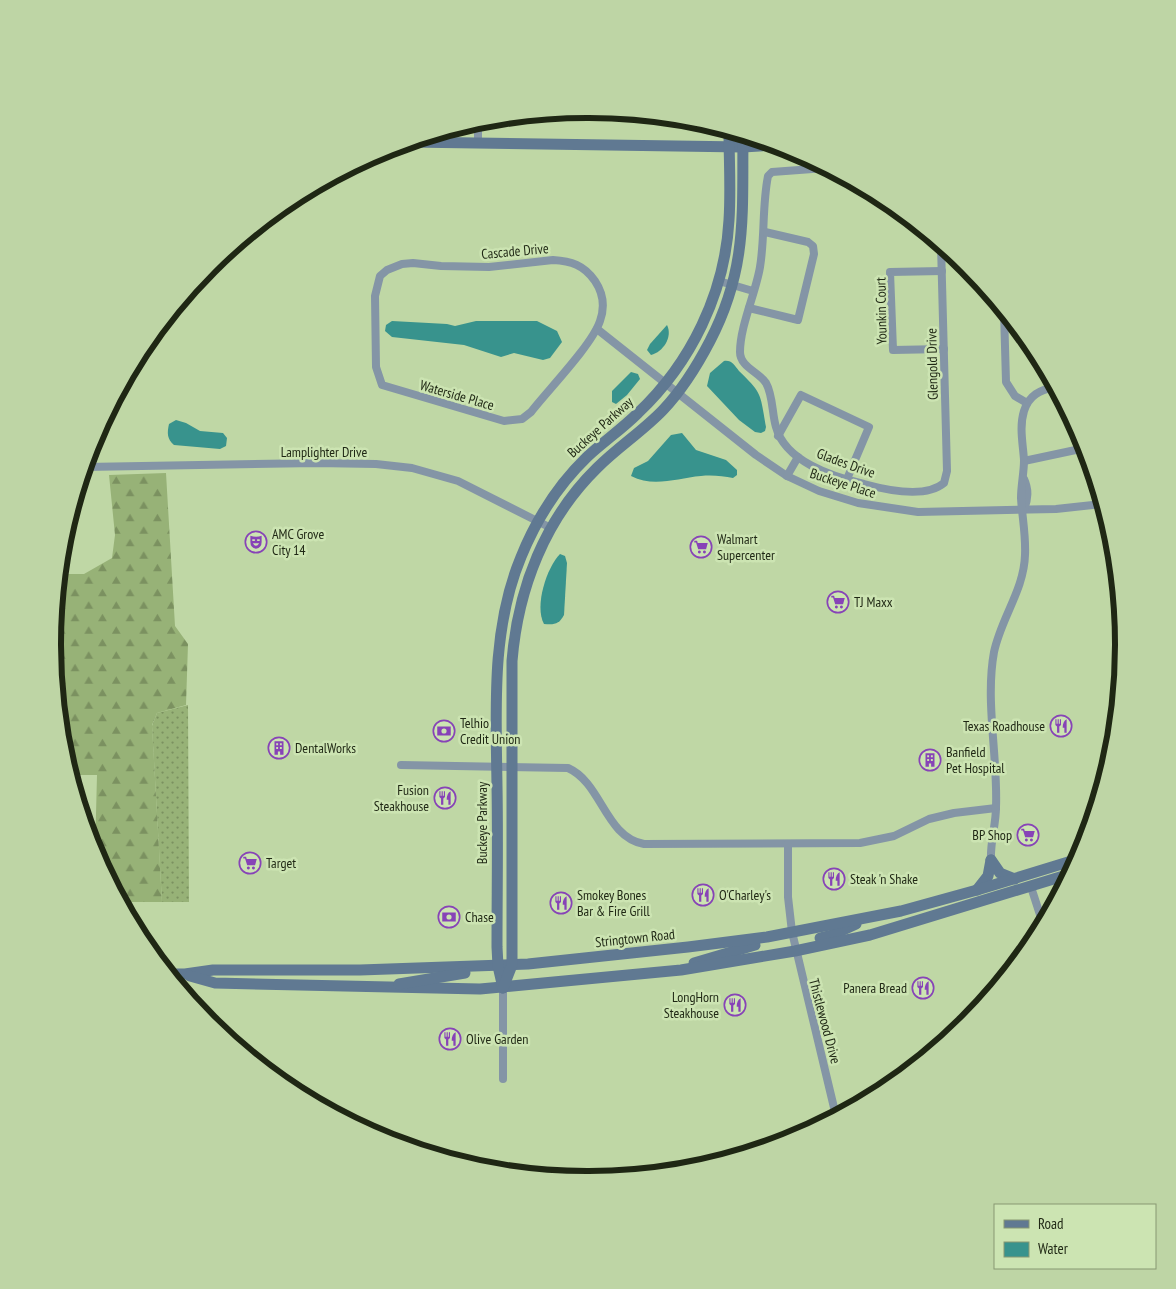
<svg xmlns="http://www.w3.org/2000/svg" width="1176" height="1289" font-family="'PT Sans Narrow',sans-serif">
	<defs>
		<pattern id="grass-dots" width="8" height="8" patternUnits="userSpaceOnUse" patternTransform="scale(1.25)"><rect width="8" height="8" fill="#97b277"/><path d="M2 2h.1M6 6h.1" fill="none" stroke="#7b9160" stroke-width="1.8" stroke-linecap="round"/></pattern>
		<pattern id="forest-firs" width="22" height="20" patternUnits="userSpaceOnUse" patternTransform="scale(1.25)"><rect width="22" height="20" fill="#97b277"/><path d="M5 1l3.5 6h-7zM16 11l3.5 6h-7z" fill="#7b9160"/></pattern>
	</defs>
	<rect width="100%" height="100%" fill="#bfd7a5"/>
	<polygon fill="url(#grass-dots)" points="188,705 189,902 162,902 152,726 157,713"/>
	<polygon fill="url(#forest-firs)" points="166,473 175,626 188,644 186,705 157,713 152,725 162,902 121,902 95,853 97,775 71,775 63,749 53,644 59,574 84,574 112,558 115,535 109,475"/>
	<g fill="#38938d">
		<polygon points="392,321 447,324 455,326 476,321 537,321 557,331 562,342 550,358 543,360 514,353 501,357 464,345 392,337 385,331 386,325"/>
		<path d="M667,325C673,337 663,352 651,355L647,350L650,344Z"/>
		<path d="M724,361C732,360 734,365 739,371C763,394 760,394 766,427L765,431L761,433L755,432L739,420L707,386L710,373Z"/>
		<polygon points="631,372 638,374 640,379 627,395 616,404 612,402 612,391"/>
		<path d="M176,420L186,423L200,431L223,433L227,438L226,446L220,449L174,445C167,439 167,433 169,424Z"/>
		<path d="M682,433L696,450L726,460L737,470V475L733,478C723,476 712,475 701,476C677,478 654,488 631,476L634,468L648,461L671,435Z"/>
		<path d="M560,554L565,556L567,563L564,615C559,624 555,625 544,624C534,606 547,567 560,554Z"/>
	</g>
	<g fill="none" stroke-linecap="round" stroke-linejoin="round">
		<g stroke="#8495a6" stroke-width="8">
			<polyline points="569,111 614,112"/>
			<polyline points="478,143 478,121"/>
			<path d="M826,168L772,172L768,176C762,206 765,237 760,267C756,292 740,326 740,352C740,367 759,372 766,383C773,395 772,414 776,427C785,461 832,477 864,484C886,490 925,499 944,483L947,471L941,245"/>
			<path d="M553,260C571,261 584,265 595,281C603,293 605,307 600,321C592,345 548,390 531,412L522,419L504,421L382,385L376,367L375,296L380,276L387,270L402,264L413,263L441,266L489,267Z"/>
			<polyline points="942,271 890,272 893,350 944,349"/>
			<polyline points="719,281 753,291"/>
			<polyline points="749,308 798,320 814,254 813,246 808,242 765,232"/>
			<polyline points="1004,311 1006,382 1015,396 1027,403"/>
			<polyline points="597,329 756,455 787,476 819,491 858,503 918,512 1056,509 1102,504"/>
			<polyline points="778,436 801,395 869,427 847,479"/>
			<polyline points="1024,461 1085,448"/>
			<polyline points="85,467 316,463 376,464 412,468 458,481 551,528"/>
			<polyline points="787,476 798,457"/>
			<polyline points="78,489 78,495"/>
			<path d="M1024,510C1028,499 1029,490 1024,479"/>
			<path d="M401,765L568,768C602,783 605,837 644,844L860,843L894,836L929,819L954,813L996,808"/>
			<polyline points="788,844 788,897 792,932 836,1116"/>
			<path d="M991,860C990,842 996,825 996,807C998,757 985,701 994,652C1001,618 1024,590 1025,555C1026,535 1022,516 1021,498C1021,485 1024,473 1024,460C1023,444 1019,427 1024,411C1029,395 1040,390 1055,387"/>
			<polyline points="1031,887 1043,924"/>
			<polyline points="503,988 503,1079"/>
		</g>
		<g stroke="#607992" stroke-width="11">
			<polyline points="409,142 743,147 776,145"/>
			<polyline points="991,860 1000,873 1015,879"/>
			<polyline points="977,890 988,876 991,860"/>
			<polyline points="820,938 832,935 856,924"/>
			<polyline points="694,963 755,945"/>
			<polyline points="169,974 185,974 213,970 360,970 528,964 688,947 767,937 901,911 977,890 1078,859"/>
			<polyline points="190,976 215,983 480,989 681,970 795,951 870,935 1070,874"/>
			<polyline points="399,984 465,973"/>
			<path d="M503,988L498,966L497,947C497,893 498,839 497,786C496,709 491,629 521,557C536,520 559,484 587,457C603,442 622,429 638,413C691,363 725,293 729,220C731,190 729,160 729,131"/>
			<path d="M503,988L512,965V661C518,588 545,519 597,468C618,447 643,431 663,410C682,390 697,366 710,341C748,268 742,213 743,135"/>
		</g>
	</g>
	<defs>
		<g id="theatre-ring" transform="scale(1.125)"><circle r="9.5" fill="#cce4b2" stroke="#8743b7" stroke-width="1.5"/><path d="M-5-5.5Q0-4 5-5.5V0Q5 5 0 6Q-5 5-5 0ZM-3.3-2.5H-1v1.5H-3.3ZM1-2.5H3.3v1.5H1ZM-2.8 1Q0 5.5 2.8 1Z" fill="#8743b7"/></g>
		<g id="supermarket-ring" transform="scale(1.125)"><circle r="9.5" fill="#cce4b2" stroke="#8743b7" stroke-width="1.5"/><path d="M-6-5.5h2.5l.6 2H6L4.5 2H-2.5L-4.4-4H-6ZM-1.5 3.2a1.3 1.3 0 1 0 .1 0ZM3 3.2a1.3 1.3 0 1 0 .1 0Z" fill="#8743b7"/></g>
		<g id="restaurant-ring" transform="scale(1.125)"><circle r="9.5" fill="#cce4b2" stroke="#8743b7" stroke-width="1.5"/><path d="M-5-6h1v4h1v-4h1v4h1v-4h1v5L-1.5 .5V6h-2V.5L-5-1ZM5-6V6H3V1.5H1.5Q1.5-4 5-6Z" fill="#8743b7"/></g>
		<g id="bank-ring" transform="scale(1.125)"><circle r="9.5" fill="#cce4b2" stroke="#8743b7" stroke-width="1.5"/><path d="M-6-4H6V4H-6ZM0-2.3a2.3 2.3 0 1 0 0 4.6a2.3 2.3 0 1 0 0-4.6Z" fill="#8743b7"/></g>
		<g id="building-ring" transform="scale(1.125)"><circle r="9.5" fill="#cce4b2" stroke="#8743b7" stroke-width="1.5"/><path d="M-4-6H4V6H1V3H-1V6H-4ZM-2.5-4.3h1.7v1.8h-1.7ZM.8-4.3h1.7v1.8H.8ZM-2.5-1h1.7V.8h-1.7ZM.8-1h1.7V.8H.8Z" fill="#8743b7"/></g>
	</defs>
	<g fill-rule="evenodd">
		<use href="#theatre-ring" x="256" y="542"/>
		<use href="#supermarket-ring" x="701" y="547"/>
		<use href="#supermarket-ring" x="838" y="602"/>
		<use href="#restaurant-ring" x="1061" y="726"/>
		<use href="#bank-ring" x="444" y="731"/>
		<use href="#building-ring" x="279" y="748"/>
		<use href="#building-ring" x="930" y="760"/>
		<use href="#restaurant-ring" x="445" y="798"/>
		<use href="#supermarket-ring" x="1028" y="835"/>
		<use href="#supermarket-ring" x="250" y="863"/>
		<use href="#restaurant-ring" x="834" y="879"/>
		<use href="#restaurant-ring" x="703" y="895"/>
		<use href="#restaurant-ring" x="561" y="903"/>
		<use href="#bank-ring" x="449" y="917"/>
		<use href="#restaurant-ring" x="923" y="988"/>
		<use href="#restaurant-ring" x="735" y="1005"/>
		<use href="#restaurant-ring" x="450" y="1039"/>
	</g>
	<g text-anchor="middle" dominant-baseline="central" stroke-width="5" stroke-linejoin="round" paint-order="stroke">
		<g font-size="14" fill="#1f2714" stroke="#cce4b2">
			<text transform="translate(515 251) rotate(-5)">Cascade Drive</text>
			<text transform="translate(881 311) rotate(-91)">Younkin Court</text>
			<text transform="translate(932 364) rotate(-91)">Glengold Drive</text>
			<text transform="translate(457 395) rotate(16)">Waterside Place</text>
			<text transform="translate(600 427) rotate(-42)">Buckeye Parkway</text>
			<text x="324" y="452">Lamplighter Drive</text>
			<text transform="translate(846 463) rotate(20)">Glades Drive</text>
			<text transform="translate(843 483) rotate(18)">Buckeye Place</text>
			<text transform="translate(482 823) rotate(-90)">Buckeye Parkway</text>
			<text transform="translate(635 938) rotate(-6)">Stringtown Road</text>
			<text transform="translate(825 1021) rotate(75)">Thistlewood Drive</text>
		</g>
		<g font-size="14" fill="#1f2714" stroke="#cce4b2" text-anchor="start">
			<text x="272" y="534">AMC Grove<tspan x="272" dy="16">City 14</tspan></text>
			<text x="717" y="539">Walmart<tspan x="717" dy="16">Supercenter</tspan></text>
			<text x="854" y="602">TJ Maxx</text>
			<text x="460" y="723">Telhio<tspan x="460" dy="16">Credit Union</tspan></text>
			<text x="1045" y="726" text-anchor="end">Texas Roadhouse</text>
			<text x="295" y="748">DentalWorks</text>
			<text x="946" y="752">Banfield<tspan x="946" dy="16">Pet Hospital</tspan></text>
			<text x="429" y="790" text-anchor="end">Fusion<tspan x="429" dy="16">Steakhouse</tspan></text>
			<text x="1012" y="835" text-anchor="end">BP Shop</text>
			<text x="266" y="863">Target</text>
			<text x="850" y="879">Steak 'n Shake</text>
			<text x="577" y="895">Smokey Bones<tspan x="577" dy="16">Bar &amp; Fire Grill</tspan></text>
			<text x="719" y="895">O'Charley's</text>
			<text x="465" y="917">Chase</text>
			<text x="907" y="988" text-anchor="end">Panera Bread</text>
			<text x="719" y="997" text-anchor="end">LongHorn<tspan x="719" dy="16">Steakhouse</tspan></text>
			<text x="466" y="1039">Olive Garden</text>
		</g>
	</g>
	<path d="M0 0H1176V1289H0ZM587 118H589A526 526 0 0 1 1115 644V645A526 526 0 0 1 589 1171H587A526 526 0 0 1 61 645V644A526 526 0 0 1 587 118Z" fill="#bed5a5" fill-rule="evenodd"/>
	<path fill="none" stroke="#1f2714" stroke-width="6" d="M587 118H589A526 526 0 0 1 1115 644V645A526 526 0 0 1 589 1171H587A526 526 0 0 1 61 645V644A526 526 0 0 1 587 118Z"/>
	<rect x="994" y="1204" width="162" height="65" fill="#cce4b2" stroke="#879873"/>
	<rect x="1004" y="1220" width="25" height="8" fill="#607992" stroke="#879873"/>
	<text x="1038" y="1229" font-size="15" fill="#1f2714">Road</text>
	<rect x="1004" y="1242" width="25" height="15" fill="#38938d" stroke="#879873"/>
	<text x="1038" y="1254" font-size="15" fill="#1f2714">Water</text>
</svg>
